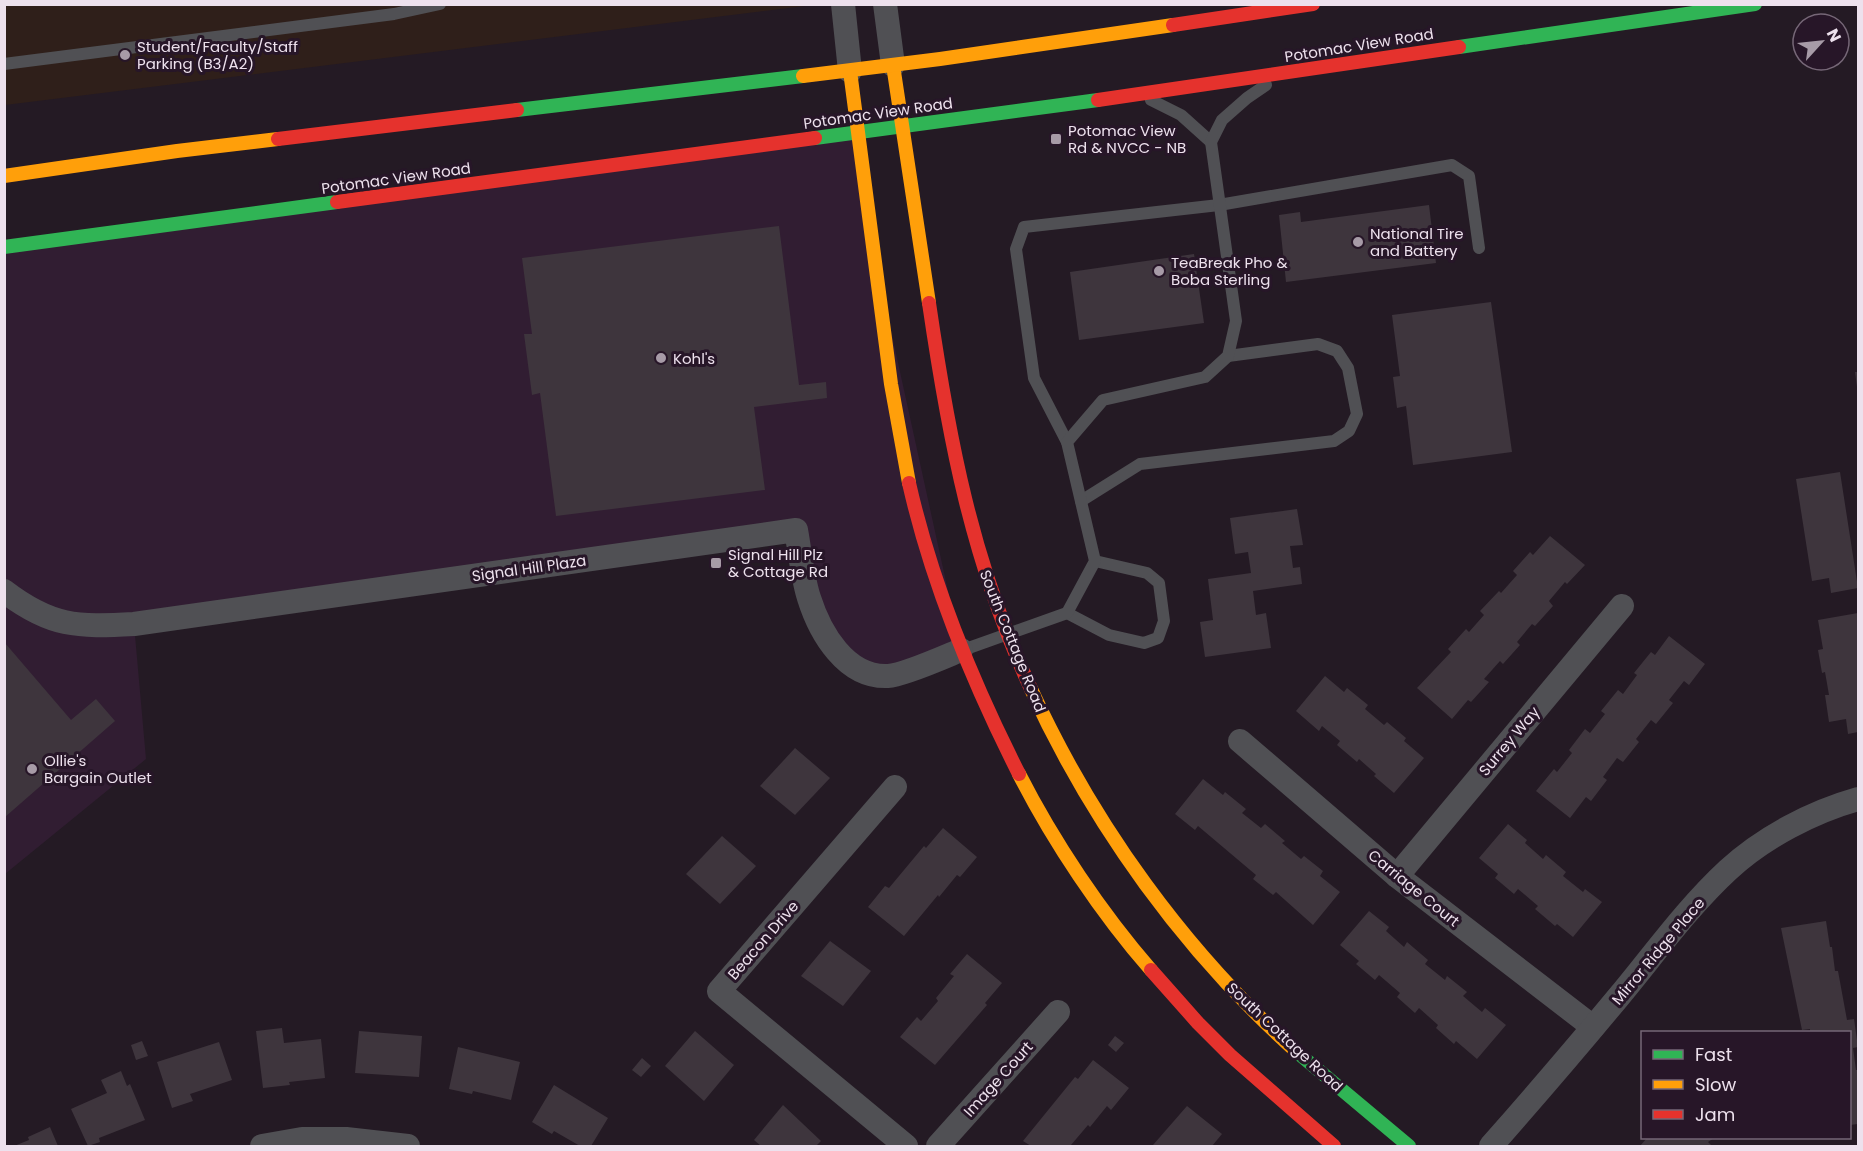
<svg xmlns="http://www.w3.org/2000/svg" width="1863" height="1151" font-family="Poppins,sans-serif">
	<rect width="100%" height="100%" fill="#241a24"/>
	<polygon fill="#311d32" points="858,132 872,244 961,650 891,676 839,653 796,530 134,624 146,759 5,874 5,247"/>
	<polygon fill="#2f1f1a" points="5,4 813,5 5,105"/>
	<g fill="#3e353d">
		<polygon points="1429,205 1436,263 1286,282 1279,215 1300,212 1301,222"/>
		<polygon points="779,226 799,385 826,382 827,398 754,407 765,490 556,516 540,393 532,395 524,334 532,334 522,258"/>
		<polygon points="1194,254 1204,323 1079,340 1070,272"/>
		<polygon points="1491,302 1512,452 1413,465 1406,406 1397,408 1393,377 1400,376 1392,315"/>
		<polygon points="1855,372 1858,372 1858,387 1857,387"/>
		<polygon points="1840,472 1858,588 1831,593 1829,578 1812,581 1796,479"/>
		<polygon points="1297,509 1303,545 1290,546 1293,568 1300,567 1302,584 1253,591 1256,615 1266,613 1271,648 1205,657 1200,622 1213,620 1208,579 1251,573 1248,552 1235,554 1230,518"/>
		<polygon points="1550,536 1585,565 1567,584 1565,582 1549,601 1553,606 1535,626 1532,624 1517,642 1520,645 1503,664 1500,661 1484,679 1489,682 1471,702 1468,700 1452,719 1417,688 1451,652 1448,649 1466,629 1469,632 1484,615 1480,611 1499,591 1501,593 1517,575 1513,571 1530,552 1533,555"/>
		<polygon points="1858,613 1858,732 1848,734 1846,719 1829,722 1825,695 1829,695 1825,672 1822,673 1818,650 1823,649 1818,620"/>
		<polygon points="1669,636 1705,664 1689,685 1684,681 1669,700 1673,703 1656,724 1651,720 1636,739 1639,742 1623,762 1617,758 1603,777 1607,780 1591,801 1586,797 1570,818 1536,791 1554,769 1557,772 1572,753 1569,750 1585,729 1590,733 1605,714 1601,711 1618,690 1623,694 1637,675 1634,673 1651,652 1655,655"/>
		<polygon points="5,643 71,720 96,699 115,721 5,817"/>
		<polygon points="1325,676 1344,692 1347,688 1368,705 1365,709 1384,725 1387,722 1406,738 1404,741 1424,758 1394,793 1374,776 1376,774 1359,759 1357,762 1337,745 1340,741 1322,726 1319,731 1296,711"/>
		<polygon points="795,748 830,778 795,815 760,786"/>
		<polygon points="1203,779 1223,795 1225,792 1246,809 1242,813 1261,828 1265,824 1285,841 1282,843 1301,859 1304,856 1323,871 1320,876 1340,892 1313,925 1276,892 1273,895 1253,879 1256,875 1198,826 1195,830 1175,814"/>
		<polygon points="1508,824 1527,840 1525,843 1543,859 1546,855 1566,872 1563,876 1583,892 1585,889 1602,902 1573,937 1557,924 1555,926 1535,909 1538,906 1518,889 1514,894 1495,878 1498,874 1479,858"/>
		<polygon points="943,828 977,857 960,877 957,875 939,897 938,895 904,936 868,907 885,886 889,888 924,846 926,848"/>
		<polygon points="722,836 756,866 720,904 686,874"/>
		<polygon points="1369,911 1389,927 1386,931 1404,947 1407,942 1428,960 1425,964 1445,980 1447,976 1467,992 1463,996 1482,1012 1485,1008 1506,1025 1477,1059 1456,1041 1454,1044 1436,1028 1438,1025 1419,1008 1415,1013 1397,997 1400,993 1379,975 1375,980 1356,964 1359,961 1340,945"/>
		<polygon points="1826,921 1830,947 1832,947 1835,971 1838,971 1847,1020 1854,1019 1858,1047 1853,1048 1856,1070 1858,1070 1858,1124 1850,1125 1850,1032 1810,1032 1810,1029 1802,1030 1781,928"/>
		<polygon points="830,941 871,971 843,1006 801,976"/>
		<polygon points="967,954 1002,983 985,1003 987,1005 935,1065 900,1037 917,1017 921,1021 938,1001 936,998 954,976 950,974"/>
		<polygon points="282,1028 284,1043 321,1039 325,1078 289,1082 290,1085 263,1088 256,1031"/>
		<polygon points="359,1031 422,1036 419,1077 355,1073"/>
		<polygon points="695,1031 734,1065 704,1101 665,1066"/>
		<polygon points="1115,1036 1124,1043 1116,1052 1108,1045"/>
		<polygon points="142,1041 148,1056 136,1060 131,1045"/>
		<polygon points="219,1042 232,1080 190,1094 193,1101 172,1108 157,1062"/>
		<polygon points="458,1047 520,1062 511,1100 473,1091 472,1094 449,1089"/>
		<polygon points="642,1058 651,1066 641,1077 632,1070"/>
		<polygon points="1093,1060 1129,1088 1111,1110 1107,1106 1090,1127 1088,1125 1071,1145 1073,1146 1031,1146 1023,1141 1075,1077 1078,1079"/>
		<polygon points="121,1071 127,1086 130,1084 145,1120 99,1138 100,1142 88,1146 71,1109 107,1093 101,1080"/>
		<polygon points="554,1085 608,1118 591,1146 580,1146 554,1131 552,1134 532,1122"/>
		<polygon points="783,1105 821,1141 816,1146 761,1146 754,1140"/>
		<polygon points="1187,1106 1222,1134 1212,1146 1155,1146 1153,1145"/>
		<polygon points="50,1127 58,1146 14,1146 29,1140 28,1137"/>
		<polygon points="1647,1138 1714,1138 1708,1142 1712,1146 1640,1146"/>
	</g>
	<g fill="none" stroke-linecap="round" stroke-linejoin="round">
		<g stroke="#505054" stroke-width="12">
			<polyline points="4,64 394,14 440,4"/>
			<polyline points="1151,100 1181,115 1211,142"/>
			<polyline points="1067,442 1034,378 1016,249 1024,227 1219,205 1452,165 1469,176 1479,248"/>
			<polyline points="1081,501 1140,464 1334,441 1349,431 1357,414 1348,368 1337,351 1318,344 1228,356"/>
			<polyline points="1067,613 1109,635 1144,643 1158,638 1164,621 1159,583 1147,573 1095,561"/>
			<polyline points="963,650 1067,613 1095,561 1067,442 1103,400 1205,377 1228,356 1236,321 1211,142 1222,120 1247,98 1266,85"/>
		</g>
		<g stroke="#505054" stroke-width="24">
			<polyline points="843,4 850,71"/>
			<polyline points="885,4 893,65"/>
			<path d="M4,591C51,627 77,627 134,624L796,530C800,552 802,576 809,598C820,633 846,678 888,676C904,675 944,657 961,650"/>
			<polyline points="1240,741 1397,876 1593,1027"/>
			<polyline points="895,787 719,991 906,1146"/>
			<polyline points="1397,876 1622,606"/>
			<polyline points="262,1146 302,1139 346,1139 408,1146"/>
			<polyline points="938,1146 1058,1012"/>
			<path d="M1491,1146C1535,1096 1578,1046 1621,994C1655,953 1688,907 1728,870C1764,837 1812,812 1858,799"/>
		</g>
		<g stroke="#30b455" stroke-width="14">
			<polyline points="1459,47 1755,4"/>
			<polyline points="517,110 803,76"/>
			<polyline points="815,138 1098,100"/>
			<polyline points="4,247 337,202"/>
			<polyline points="1298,1053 1409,1146"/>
		</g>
		<g stroke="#ff9f0a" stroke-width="14">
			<polyline points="893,65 929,303"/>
			<polyline points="850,71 891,384 909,483"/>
			<polyline points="803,76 940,59 1173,25"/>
			<polyline points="4,176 177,151 278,139"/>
			<path d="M1031,689C1094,826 1185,952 1298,1053"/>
			<path d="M1019,774C1053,841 1102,914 1151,970"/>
		</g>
		<g stroke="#e5322d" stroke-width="14">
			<polyline points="1173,25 1313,4"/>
			<polyline points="1098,100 1459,47"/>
			<polyline points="278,139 517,110"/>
			<polyline points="337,202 815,138"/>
			<path d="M929,303C949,440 972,562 1031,689"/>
			<path d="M909,483C932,585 972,681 1019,774"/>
			<polyline points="1151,970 1198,1023 1230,1055 1334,1146"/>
		</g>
	</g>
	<g fill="#a79ba7" stroke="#271628" stroke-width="2">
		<circle cx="125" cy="55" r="6"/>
		<rect x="1050" y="133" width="12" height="12" rx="3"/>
		<circle cx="1358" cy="242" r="6"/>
		<circle cx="1159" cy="271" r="6"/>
		<circle cx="661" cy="358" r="6"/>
		<rect x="710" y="557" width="12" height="12" rx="3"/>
		<circle cx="32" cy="769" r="6"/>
	</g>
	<g text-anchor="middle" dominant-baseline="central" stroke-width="6" stroke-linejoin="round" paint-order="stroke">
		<g font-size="15" fill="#ede1ed" stroke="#271628">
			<text transform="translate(1359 45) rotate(-9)">Potomac View Road</text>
			<text transform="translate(878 113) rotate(-8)">Potomac View Road</text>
			<text transform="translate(396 178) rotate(-8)">Potomac View Road</text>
			<text transform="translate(529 568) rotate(-8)">Signal Hill Plaza</text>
			<text transform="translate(1013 641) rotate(68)">South Cottage Road</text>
			<text transform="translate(1509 741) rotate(-50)">Surrey Way</text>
			<text transform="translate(1414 888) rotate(39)">Carriage Court</text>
			<text transform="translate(763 940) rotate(-49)">Beacon Drive</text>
			<text transform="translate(1658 951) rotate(-50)">Mirror Ridge Place</text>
			<text transform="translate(1285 1037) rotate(43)">South Cottage Road</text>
			<text transform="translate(998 1079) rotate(-48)">Image Court</text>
		</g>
		<g font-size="15" fill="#ede1ed" stroke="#271628" text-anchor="start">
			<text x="137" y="46">Student/Faculty/Staff<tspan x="137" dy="17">Parking (B3/A2)</tspan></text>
			<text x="1068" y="130">Potomac View<tspan x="1068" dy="17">Rd &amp; NVCC - NB</tspan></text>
			<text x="1370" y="233">National Tire<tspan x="1370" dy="17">and Battery</tspan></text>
			<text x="1171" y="262">TeaBreak Pho &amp;<tspan x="1171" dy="17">Boba Sterling</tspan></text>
			<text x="673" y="358">Kohl's</text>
			<text x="728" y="554">Signal Hill Plz<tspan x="728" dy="17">&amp; Cottage Rd</tspan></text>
			<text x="44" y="760">Ollie's<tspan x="44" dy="17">Bargain Outlet</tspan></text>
		</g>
	</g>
	<rect width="1863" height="1151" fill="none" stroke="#ede1ed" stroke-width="12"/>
	<rect x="1641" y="1031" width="210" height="108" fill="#271628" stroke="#766777" stroke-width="1.5"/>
	<rect x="1653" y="1050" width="30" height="9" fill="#30b455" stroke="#766777" stroke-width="1.5"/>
	<text x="1695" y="1061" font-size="18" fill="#ede1ed">Fast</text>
	<rect x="1653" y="1080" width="30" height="9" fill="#ff9f0a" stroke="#766777" stroke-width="1.5"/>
	<text x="1695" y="1091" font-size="18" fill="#ede1ed">Slow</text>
	<rect x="1653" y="1110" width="30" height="9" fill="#e5322d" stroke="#766777" stroke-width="1.5"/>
	<text x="1695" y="1121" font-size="18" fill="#ede1ed">Jam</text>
	<g transform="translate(1821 42) rotate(63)"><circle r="28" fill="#271628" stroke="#766777" stroke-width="1.5"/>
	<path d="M0-4.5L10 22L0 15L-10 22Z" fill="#a79ba7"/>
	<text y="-9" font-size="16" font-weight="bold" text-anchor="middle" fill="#ede1ed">N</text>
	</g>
</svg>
